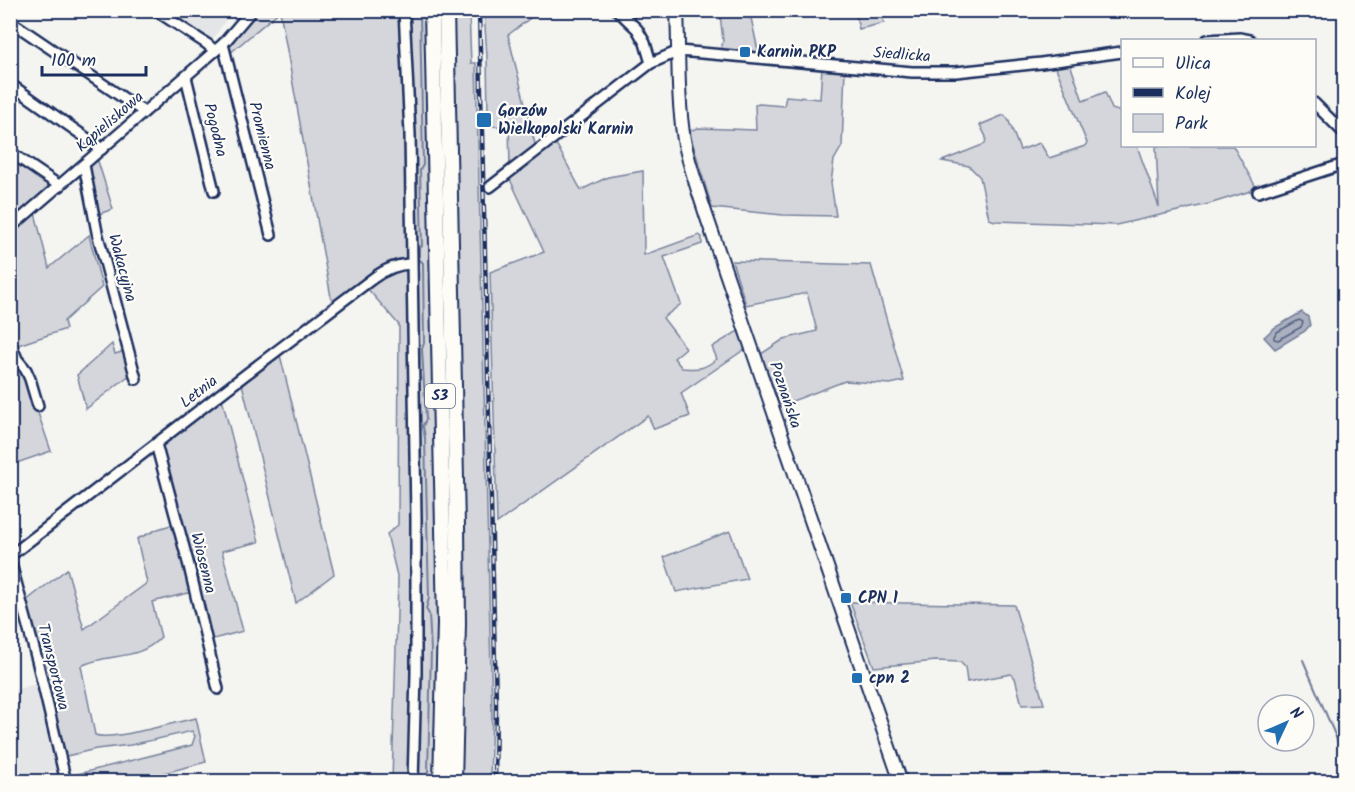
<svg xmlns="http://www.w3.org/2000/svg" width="1355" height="792" font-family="Kalam,sans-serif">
	<rect width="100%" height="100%" fill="#f4f4f1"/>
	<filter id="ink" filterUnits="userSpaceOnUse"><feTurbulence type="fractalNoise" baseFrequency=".0167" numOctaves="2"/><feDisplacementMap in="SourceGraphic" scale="12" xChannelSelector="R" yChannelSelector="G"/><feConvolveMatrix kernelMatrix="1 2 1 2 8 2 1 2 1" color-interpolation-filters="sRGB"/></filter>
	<g filter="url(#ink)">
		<g fill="#e4e5e6">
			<polygon points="171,11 232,11 211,42 169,14"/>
			<polygon points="40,683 61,769 11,779 11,691"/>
		</g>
		<g fill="#d4d6db" stroke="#78829c" stroke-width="1.5">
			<path d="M537,10L538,12L508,35L536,148L553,138L581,190L608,177L643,171L644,255L699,235L702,237V244L664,257L681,304L663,318L686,348L674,358L682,368C699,369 702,370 717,359L712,347L738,331L745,349L681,393L690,416L654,429L648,416L497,523L490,272L544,252L507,173L510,166L509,127L490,126L488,116L487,57L484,11Z"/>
			<path d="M256,11H469L471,63H476L492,712L490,781H392L398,580L387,534L398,525L399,325L361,281L332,303L280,11L229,54L228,51C235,36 247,24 256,11Z"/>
			<polygon points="712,11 740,11 736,16 751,18 759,55 722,51 721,50 723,41 720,14 711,13"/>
			<polygon points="855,11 881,11 884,23 859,29"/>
			<polygon points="1069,61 1083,101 1105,92 1112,109 1121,112 1122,112 1122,146 1137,146 1159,207 1156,146 1233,146 1257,189 1209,204 1116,225 995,221 989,219 980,177 969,166 942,161 985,144 986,137 980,125 1004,115 1008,119 1020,150 1040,143 1049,158 1085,146 1087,143 1054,63"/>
			<polygon points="822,67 845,69 842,146 834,160 831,183 836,216 783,215 712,208 689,131 698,128 756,130 755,105 759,104 784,106 786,96 820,99"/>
			<polygon points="10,155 52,186 51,190 22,213 11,205"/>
			<polygon points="97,158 113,209 99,214 88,171 89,166"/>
			<polygon points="35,213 49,268 89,235 102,287 64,321 66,329 15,346 10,332 10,234"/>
			<polygon points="732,261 871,265 904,381 890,384 845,381 782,405 779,403 761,354 784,339 817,331 807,293 746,305"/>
			<polygon points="112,344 115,354 125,351 131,374 86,409 77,375"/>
			<polygon points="279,351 334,574 296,603 241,380"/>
			<polygon points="24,372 51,451 11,465 11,380"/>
			<path d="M221,395L259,542L222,551L243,631L206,641L192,592L152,602L161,637C138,662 108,652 81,666L95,735C112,741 176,722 196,718L206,762L134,781H68L66,777L192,745L195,736L192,731L131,745L96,749L58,758L22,604L67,569L84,629L147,583L137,539L158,529L177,523L155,446Z"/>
			<polygon points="730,531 747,579 676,592 664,557"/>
			<polygon points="850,602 1014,605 1044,704 1022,705 1015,678 1011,674 967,682 965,667 960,662 936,661 874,667"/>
		</g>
		<polygon fill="#aab0bf" stroke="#717c98" stroke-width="1.5" points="1302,312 1308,317 1310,325 1305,331 1275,349 1264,337 1274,328"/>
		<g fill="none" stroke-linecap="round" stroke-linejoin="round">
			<polygon stroke="#546385" stroke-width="1.5" points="1299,320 1303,322 1301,327 1278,340 1274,339 1274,336 1277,332"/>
			<g stroke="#717c98" stroke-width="2">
				<polyline points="420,10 423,165 420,170 422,246 419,249 419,259 423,263 424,343 422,349 426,419 423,426 425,438 429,598 426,609 429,614 431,650 428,772 424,782"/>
				<polyline points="1303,660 1344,756"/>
			</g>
			<g stroke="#1b2f5e" stroke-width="14">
				<g id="minor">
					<polyline points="155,10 207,44 215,51"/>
					<polyline points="404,10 410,134 416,518 416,674 413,782"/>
					<polyline points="617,10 637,29 645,43 651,63"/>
					<polyline points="10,21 144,112"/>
					<polyline points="1207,40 1240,38 1250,40"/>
					<polyline points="223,44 271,235"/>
					<polyline points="186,77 214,191"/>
					<polyline points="10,84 102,149"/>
					<polyline points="1314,103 1344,133"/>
					<polyline points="10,152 60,186"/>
					<polyline points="84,165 97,232 136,379"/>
					<polyline points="490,187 651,63 679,51 912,72 956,72 1041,63 1122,52"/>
					<polyline points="1258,192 1344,164"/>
					<polyline points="10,228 223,44 252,10"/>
					<polyline points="10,342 17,359 26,370 30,379 38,406"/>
					<polyline points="156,444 189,566 218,689"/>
					<path d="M10,556L245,375L372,279C384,270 396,264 411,264"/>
					<polyline points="10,560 37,660 66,782"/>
				</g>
			</g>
			<g stroke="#1b2f5e" stroke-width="16">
				<path id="major" d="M677,10C679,53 677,97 684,140C689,165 698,190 706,215L901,782"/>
			</g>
			<g stroke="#1b2f5e" stroke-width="18">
				<g id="highway">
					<polyline points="432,10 445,623 441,782"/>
					<polyline points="446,10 457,526 458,624 454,782"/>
				</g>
			</g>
			<use href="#minor" stroke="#fdfcf7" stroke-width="9"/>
			<use href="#major" stroke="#fdfcf7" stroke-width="12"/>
			<use href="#highway" stroke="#fdfcf7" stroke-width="14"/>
			<g stroke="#1b2f5e" stroke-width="4.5">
				<polyline id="rail" points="479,10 496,704 495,782"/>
			</g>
			<use href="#rail" stroke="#fdfcf7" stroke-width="2" stroke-dasharray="7" stroke-linecap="butt"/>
		</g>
	</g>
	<g fill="#1f6fb2" stroke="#fdfcf7" stroke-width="2">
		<rect x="739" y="46" width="12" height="12" rx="3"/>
		<rect x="476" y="112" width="16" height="16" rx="3"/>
		<rect x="840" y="592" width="12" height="12" rx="3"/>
		<rect x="851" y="672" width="12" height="12" rx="3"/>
	</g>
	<g text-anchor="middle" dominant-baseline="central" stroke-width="4.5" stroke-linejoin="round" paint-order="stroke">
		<rect fill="#fdfcf7" stroke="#5f6c8c" stroke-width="1.5" x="425" y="384" width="30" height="24" rx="4.5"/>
		<g font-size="15" font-weight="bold" fill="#1b2f5e">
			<text x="440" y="396">S3</text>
		</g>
		<g font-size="16" font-weight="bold" fill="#1b2f5e" stroke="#fdfcf7" text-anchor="start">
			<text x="757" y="52">Karnin PKP</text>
			<text x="498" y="111">Gorzów<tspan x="498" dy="18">Wielkopolski Karnin</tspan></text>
			<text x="858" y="598">CPN 1</text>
			<text x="869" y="678">cpn 2</text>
		</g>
		<g font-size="16" fill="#1b2f5e" stroke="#fdfcf7">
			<text transform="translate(902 55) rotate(4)">Siedlicka</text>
			<text transform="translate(110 122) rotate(-41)">Kąpieliskowa</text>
			<text transform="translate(215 130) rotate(76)">Pogodna</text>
			<text transform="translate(262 136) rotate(76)">Promienna</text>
			<text transform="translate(122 268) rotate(75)">Wakacyjna</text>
			<text transform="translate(199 392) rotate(-38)">Letnia</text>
			<text transform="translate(785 395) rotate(71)">Poznańska</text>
			<text transform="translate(203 563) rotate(76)">Wiosenna</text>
			<text transform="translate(53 667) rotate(76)">Transportowa</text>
		</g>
	</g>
	<rect width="1355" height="792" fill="none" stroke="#fdfcf7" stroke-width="36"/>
	<rect x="18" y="18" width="1319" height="756" fill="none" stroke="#1b2f5e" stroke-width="2" filter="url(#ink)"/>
	<rect x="1121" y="39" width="195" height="108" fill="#fdfcf7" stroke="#a3aaba" stroke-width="1.5"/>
	<rect x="1133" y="58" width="30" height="9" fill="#fdfcf7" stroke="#a3aaba" stroke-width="1.5"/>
	<text x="1175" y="69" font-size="18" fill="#1b2f5e">Ulica</text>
	<rect x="1133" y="88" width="30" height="9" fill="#1b2f5e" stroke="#a3aaba" stroke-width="1.5"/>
	<text x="1175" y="99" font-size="18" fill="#1b2f5e">Kolej</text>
	<rect x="1133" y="114" width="30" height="18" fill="#d4d6db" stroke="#a3aaba" stroke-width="1.5"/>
	<text x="1175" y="129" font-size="18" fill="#1b2f5e">Park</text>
	<g transform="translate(1286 723) rotate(46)"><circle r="28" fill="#fdfcf7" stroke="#a3aaba" stroke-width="1.5"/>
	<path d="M0-4.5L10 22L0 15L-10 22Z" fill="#1f6fb2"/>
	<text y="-9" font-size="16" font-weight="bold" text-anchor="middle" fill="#1b2f5e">N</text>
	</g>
	<path d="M42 66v9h104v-9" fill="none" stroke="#1b2f5e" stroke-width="3"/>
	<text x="51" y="66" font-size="18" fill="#1b2f5e" stroke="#fdfcf7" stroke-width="4.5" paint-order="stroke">100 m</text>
</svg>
